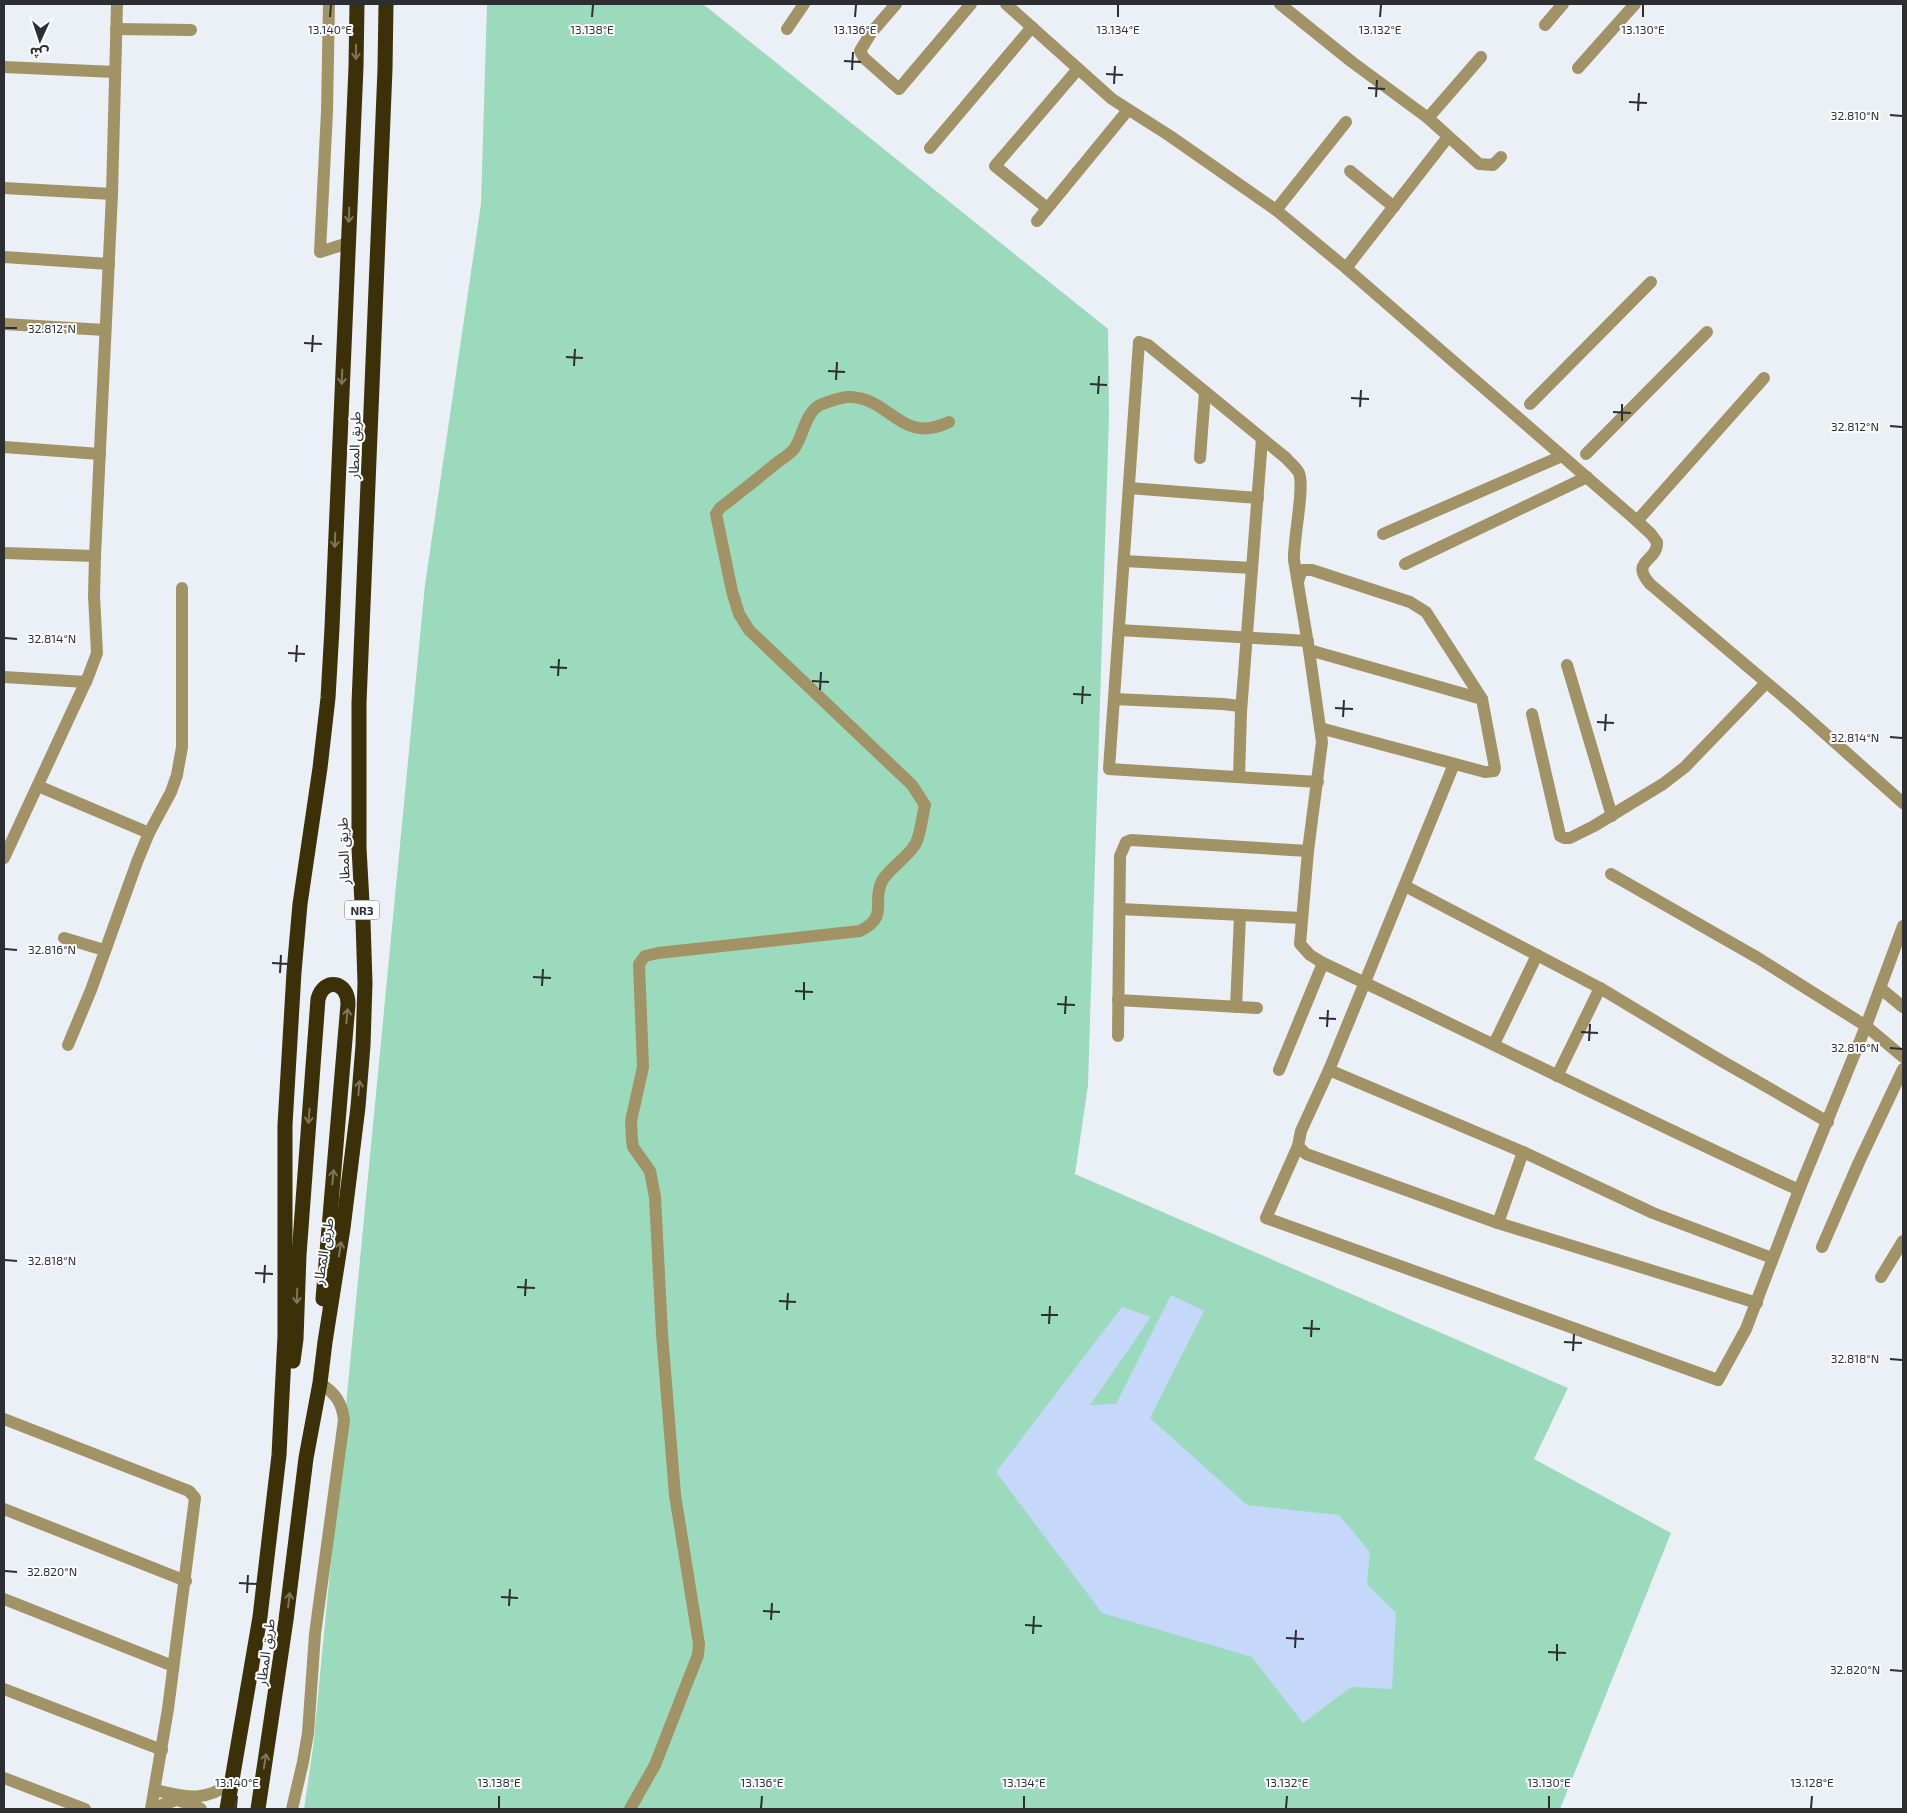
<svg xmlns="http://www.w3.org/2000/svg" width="1907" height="1813" font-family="'Exo 2','Noto Sans Arabic',sans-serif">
	<rect width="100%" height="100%" fill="#ebeff6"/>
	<polygon fill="#9bdabc" points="487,4 703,4 1108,329 1109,416 1088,1085 1075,1174 1568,1388 1534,1459 1671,1533 1560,1809 304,1809 313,1748 425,585 481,204"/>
	<polygon fill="#c5d8fa" points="1171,1295 1204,1311 1150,1418 1247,1505 1339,1515 1370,1552 1367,1584 1396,1613 1392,1689 1351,1687 1303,1723 1252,1657 1102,1613 996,1472 1122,1307 1151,1317 1090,1405 1116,1404"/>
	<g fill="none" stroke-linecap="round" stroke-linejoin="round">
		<g stroke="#a19365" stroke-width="12">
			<polyline points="329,4 327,111 320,252 348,243"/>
			<polyline points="896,4 871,33 860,51 864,58 899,89 971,4"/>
			<path d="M1006,4L1112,99L1170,136L1276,210L1346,268L1637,521L1651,534L1657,542C1658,562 1629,560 1650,584L1793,705L1903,803"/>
			<polyline points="1280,4 1352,62 1428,118 1479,164 1493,165 1501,157"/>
			<polyline points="1545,25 1563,4"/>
			<polyline points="116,29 191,30"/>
			<polyline points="787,29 804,4"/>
			<polyline points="4,67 115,72"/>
			<polyline points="1578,68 1635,4"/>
			<polyline points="1428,118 1481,57"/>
			<polyline points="930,148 1032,27"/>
			<polyline points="1350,171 1394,207"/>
			<polyline points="4,188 112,194"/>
			<polyline points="1047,208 995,166 1078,69"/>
			<polyline points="1276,210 1346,122"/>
			<polyline points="1037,221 1128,110"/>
			<polyline points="4,257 109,264"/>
			<polyline points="1346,268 1448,137"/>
			<polyline points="4,324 105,330"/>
			<polyline points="1530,404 1651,282"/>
			<polyline points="4,447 100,454"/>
			<polyline points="1586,454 1707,332"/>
			<polyline points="1200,458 1205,392"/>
			<polyline points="1129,488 1258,498"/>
			<polyline points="1637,521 1764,378"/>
			<polyline points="1383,534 1562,456"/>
			<polyline points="4,553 95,556"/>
			<polyline points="1124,561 1252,568"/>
			<polyline points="1405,564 1587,477"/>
			<polyline points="1298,582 1300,575 1303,570 1312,570 1410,602 1426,612 1482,699 1495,768 1494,771 1485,772 1320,728"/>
			<polyline points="1119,630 1308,641"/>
			<polyline points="1309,650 1482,699"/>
			<polyline points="1567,665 1612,816"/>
			<polyline points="4,677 86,682"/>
			<polyline points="1114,699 1223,704 1240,706 1241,712 1239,777"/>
			<polyline points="1241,712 1262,439"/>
			<polyline points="1532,714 1559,831 1560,836 1564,838 1570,838 1594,826 1663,784 1685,767 1766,683"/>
			<polyline points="1454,764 1329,1070 1301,1131 1298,1146 1306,1154 1498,1223 1757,1303"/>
			<path d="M1318,782L1109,769L1139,342L1148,345L1286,458C1290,463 1296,467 1299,473C1305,487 1293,540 1294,560L1309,650L1322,742L1308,851L1300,944L1310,955L1323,963C1482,1038 1639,1117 1799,1190"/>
			<polyline points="38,786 149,833"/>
			<polyline points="4,858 88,677 97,653 94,596 95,556 112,194 117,4"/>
			<polyline points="1611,874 1758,958 1866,1026 1903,1057"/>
			<polyline points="1405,886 1600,988 1713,1056 1828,1122"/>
			<polyline points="1120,909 1302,918"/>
			<polyline points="64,938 104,950"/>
			<polyline points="1880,988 1903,1007"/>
			<polyline points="1118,1000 1257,1008"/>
			<polyline points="1236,1007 1240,916"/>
			<polyline points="1118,1036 1120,856 1126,842 1131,840 1308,851"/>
			<polyline points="1494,1044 1537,955"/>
			<polyline points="68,1045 91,990 137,862 149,833 171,792 177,775 182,747 182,588"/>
			<polyline points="1279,1070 1323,963"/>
			<polyline points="1329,1070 1523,1152 1653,1213 1772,1258"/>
			<polyline points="1557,1076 1600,988"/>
			<polyline points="1298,1146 1266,1218 1718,1380 1746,1329 1799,1190 1866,1026 1903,926"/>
			<polyline points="1498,1223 1523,1152"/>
			<polyline points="1822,1247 1859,1162 1903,1069"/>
			<polyline points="1881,1277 1903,1241"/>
			<polyline points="4,1419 189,1491 195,1498 168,1709 151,1809"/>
			<polyline points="4,1509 186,1581"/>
			<polyline points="4,1599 173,1666"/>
			<polyline points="4,1689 162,1750"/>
			<polyline points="4,1778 85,1809"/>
			<path d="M155,1790C186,1797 204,1803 232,1782"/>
			<polyline points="180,1801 194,1805 201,1809"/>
			<polyline points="151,1809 176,1800"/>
			<path d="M292,1809L303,1762L308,1733L315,1634L344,1420C342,1402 335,1393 320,1383"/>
			<path d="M630,1809L655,1765L698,1655L699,1644L675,1495L662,1334L655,1197L650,1171L633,1147L632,1140L631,1121L643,1067L639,964L645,956L658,953L860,931C890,916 871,902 882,881C890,867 908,858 916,843C921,832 922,817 925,805L912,785L749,630L739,614L732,591L716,514L720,508C738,494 756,480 774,465C780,460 789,455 794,449C804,435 805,411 822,404C831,401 842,396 851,397C892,399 901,445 949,422"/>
		</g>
		<g stroke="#3b3007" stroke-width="15">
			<path d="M293,1361L296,1339L299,1255L318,999C324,977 348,981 348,1004L323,1299"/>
			<polyline points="227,1809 260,1617 279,1455 285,1336 285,1125 294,972 300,904 320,768 328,698 332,628 356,67 357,4"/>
			<polyline points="258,1809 286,1620 306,1458 320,1383 325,1342 343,1228 358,1107 363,1045 365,983 363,921 359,848 359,703 385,69 386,4"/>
		</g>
	</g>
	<defs><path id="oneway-shaft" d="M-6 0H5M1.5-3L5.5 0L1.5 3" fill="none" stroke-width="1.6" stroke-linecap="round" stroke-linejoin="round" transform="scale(1.25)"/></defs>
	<g stroke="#7e775d">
		<use href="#oneway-shaft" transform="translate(356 52) rotate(91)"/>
		<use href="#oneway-shaft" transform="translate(349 215) rotate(92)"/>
		<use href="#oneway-shaft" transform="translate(342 377) rotate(92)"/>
		<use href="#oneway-shaft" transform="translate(335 540) rotate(92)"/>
		<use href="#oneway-shaft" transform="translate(347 1016) rotate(-85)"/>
		<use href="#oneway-shaft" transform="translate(359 1088) rotate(-85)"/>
		<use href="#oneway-shaft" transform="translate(309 1116) rotate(94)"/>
		<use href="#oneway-shaft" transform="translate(333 1177) rotate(-85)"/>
		<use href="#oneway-shaft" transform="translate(340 1249) rotate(-82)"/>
		<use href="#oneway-shaft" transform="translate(297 1296) rotate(92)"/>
		<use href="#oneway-shaft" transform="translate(289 1600) rotate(-83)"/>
		<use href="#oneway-shaft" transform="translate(265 1761) rotate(-81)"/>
	</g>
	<path fill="none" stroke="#2c2e31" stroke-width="2" d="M330,17L331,5M592,17L593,5M855,17L856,5M1118,17V5M1380,17L1381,5M1643,17V5M844,61L861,62M852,70L853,52M1106,74L1123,75M1114,84L1115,66M1368,88L1385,89M1376,97L1377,80M1629,102L1647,103M1638,111L1639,93M1890,115L1902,116M5,328H17M304,343L322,344M312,352L313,335M566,357L583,358M574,366L575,349M828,371L845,372M836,380L837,362M1090,384L1107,385M1098,394L1099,376M1351,398L1369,399M1360,407L1361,390M1613,412L1631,413M1622,421V404M1890,426L1902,427M5,638L17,639M288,653L305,654M296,662L297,645M550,667L567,668M558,676L559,659M812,681L829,682M820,690L821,672M1073,694L1091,695M1082,704L1083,686M1335,708L1353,709M1343,717L1344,700M1597,722L1614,723M1605,731L1606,714M1890,737L1902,738M5,949L17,950M272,963L289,964M280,973L281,955M533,977L551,978M542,986L543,969M795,991L813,992M804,1000V982M1057,1004L1075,1005M1065,1014L1066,996M1319,1018L1336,1019M1327,1027L1328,1010M1581,1032L1598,1033M1589,1041L1590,1024M1890,1048L1902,1049M5,1260L17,1261M255,1273L273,1274M264,1283L265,1265M517,1287L535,1288M525,1296L526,1279M779,1301L796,1302M787,1310L788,1293M1041,1315H1058M1049,1324L1050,1306M1303,1328L1320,1329M1311,1337L1312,1320M1564,1342L1582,1343M1573,1351L1574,1334M1890,1359L1902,1360M5,1571L17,1572M239,1583L257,1584M247,1593L248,1575M501,1597L518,1598M509,1606L510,1589M763,1611L780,1612M771,1620L772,1603M1025,1625L1042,1626M1033,1634L1034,1616M1286,1638L1304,1639M1295,1648L1296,1630M1548,1652L1566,1653M1557,1661V1644M1890,1670L1902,1671M236,1808L237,1796M499,1808V1796M761,1808L762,1796M1024,1808V1796M1286,1808L1287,1796M1549,1808V1796M1811,1808L1812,1796"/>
	<g text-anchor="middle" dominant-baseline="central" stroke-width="4" stroke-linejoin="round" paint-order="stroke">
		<rect fill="#fbfcfe" stroke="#6a6c6e" stroke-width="1" x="344.5" y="900.5" width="35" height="19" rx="4"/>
		<g font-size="12" font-weight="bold" fill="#2c2e31">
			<text x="362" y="910">NR3</text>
		</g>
		<g font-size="14" fill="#2c2e31" stroke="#fbfcfe">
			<text transform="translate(354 445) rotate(-88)">طريق المطار</text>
			<text transform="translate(343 851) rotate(-92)">طريق المطار</text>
			<text transform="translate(323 1251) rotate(-81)">طريق المطار</text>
			<text transform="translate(265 1652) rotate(-82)">طريق المطار</text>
		</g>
	</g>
	<g font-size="12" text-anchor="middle" fill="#2c2e31" stroke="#fbfcfe" stroke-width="4" stroke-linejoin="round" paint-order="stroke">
		<text x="330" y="34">13.140°E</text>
		<text x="592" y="34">13.138°E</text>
		<text x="855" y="34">13.136°E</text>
		<text x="1118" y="34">13.134°E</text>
		<text x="1380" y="34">13.132°E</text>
		<text x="1643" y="34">13.130°E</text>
		<text x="1855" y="120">32.810°N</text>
		<text x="52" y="333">32.812°N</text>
		<text x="1855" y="431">32.812°N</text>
		<text x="52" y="643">32.814°N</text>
		<text x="1855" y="742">32.814°N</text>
		<text x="52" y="954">32.816°N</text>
		<text x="1855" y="1052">32.816°N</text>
		<text x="52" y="1265">32.818°N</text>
		<text x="1855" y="1363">32.818°N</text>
		<text x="52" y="1576">32.820°N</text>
		<text x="1855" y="1674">32.820°N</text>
		<text x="237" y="1787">13.140°E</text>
		<text x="499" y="1787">13.138°E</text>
		<text x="762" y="1787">13.136°E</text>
		<text x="1024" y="1787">13.134°E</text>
		<text x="1287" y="1787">13.132°E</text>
		<text x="1549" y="1787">13.130°E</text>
		<text x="1812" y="1787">13.128°E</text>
	</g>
	<rect width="1907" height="1813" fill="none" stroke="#2c2e31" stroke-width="10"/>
	<g transform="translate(40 40) rotate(183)" stroke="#fbfcfe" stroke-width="4" paint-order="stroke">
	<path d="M0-4L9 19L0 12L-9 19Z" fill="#2c2e31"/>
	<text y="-8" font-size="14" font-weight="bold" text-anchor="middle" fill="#2c2e31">ش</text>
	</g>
</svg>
